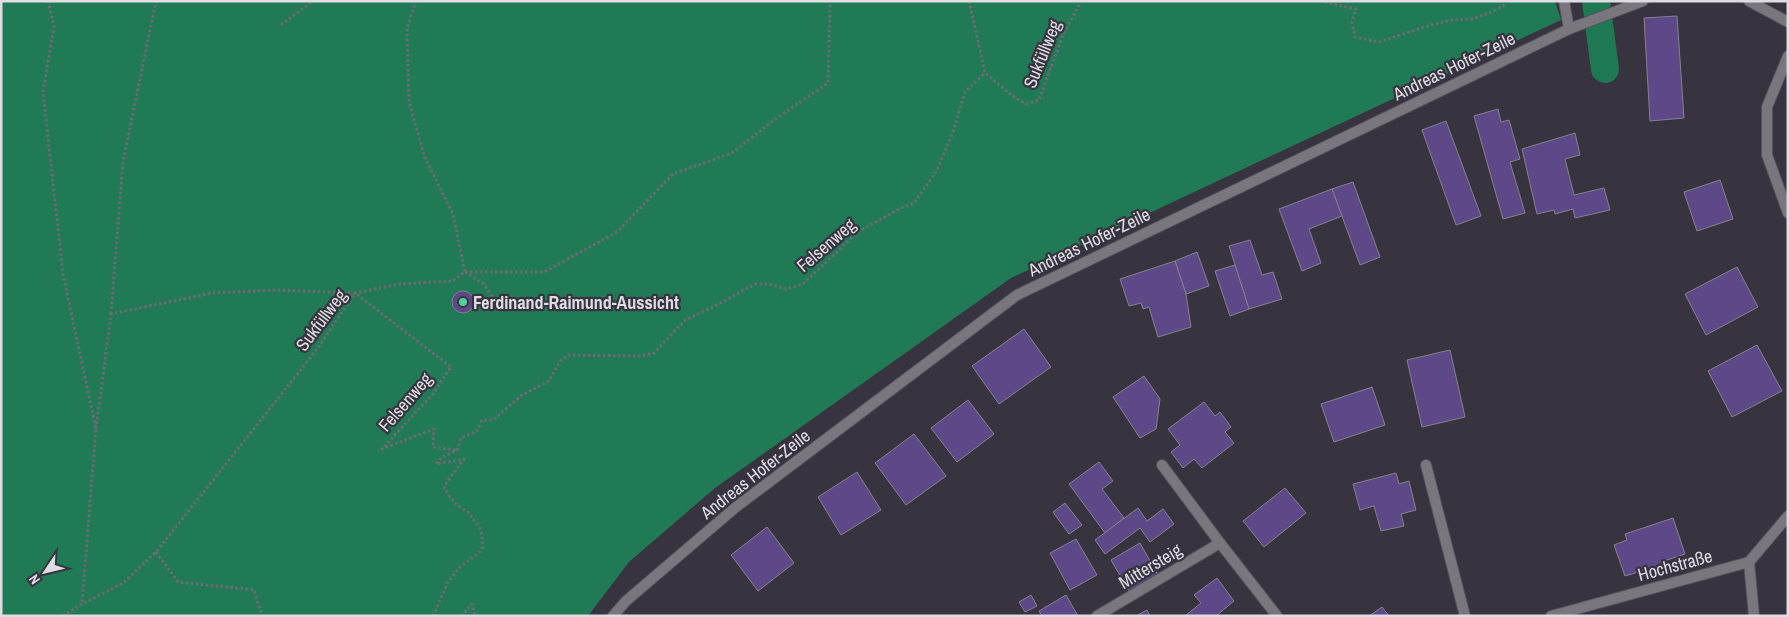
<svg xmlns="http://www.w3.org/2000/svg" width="1789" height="617" font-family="'Archivo Narrow',sans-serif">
	<rect width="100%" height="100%" fill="#37343f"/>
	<polygon fill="#207a55" points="1,1 1555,1 1561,20 1011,278 715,488 629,562 588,616 1,616"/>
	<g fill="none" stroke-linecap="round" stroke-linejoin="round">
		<polyline stroke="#1d7853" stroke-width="28" points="1596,1 1605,69"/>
	</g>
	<g fill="#5d4888" stroke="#85828f">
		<polygon points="1677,16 1684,118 1650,121 1644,18"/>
		<polygon points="1498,109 1501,122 1509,120 1520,159 1510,162 1525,213 1503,219 1474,116"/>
		<polygon points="1446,121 1481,216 1456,225 1422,130"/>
		<polygon points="1575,133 1580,155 1565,159 1574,195 1604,188 1610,210 1575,218 1573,209 1555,214 1554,210 1537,214 1522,149"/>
		<polygon points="1720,180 1733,219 1697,231 1684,192"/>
		<polygon points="1353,182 1380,257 1360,265 1332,189"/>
		<polygon points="1332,189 1342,216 1309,229 1321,263 1302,271 1279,209"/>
		<polygon points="1250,240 1262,275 1273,272 1282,299 1249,309 1229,246"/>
		<polygon points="1197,252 1209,286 1186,294 1175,261"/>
		<polygon points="1175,261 1186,294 1191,327 1158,337 1149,307 1143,309 1141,303 1129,306 1120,279"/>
		<polygon points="1235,265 1249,309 1230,316 1215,271"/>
		<polygon points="1737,267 1758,307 1706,335 1685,294"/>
		<circle cx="463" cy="302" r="11"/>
		<polygon points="1024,329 1051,367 999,404 972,366"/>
		<polygon points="1757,345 1782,391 1732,417 1708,371"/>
		<polygon points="1450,350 1465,417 1422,427 1407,360"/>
		<polygon points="1144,376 1160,399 1156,429 1140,438 1113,397"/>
		<polygon points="1372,387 1385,425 1334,442 1321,404"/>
		<polygon points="968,400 994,434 957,462 931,428"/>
		<polygon points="1204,402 1215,416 1220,412 1231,427 1225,432 1234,443 1202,468 1194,459 1183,468 1171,452 1180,445 1168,429"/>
		<polygon points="914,434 946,476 906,505 875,463"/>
		<polygon points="1099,462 1113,481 1102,489 1124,518 1105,533 1069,484"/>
		<polygon points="857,472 881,510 841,535 818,497"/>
		<polygon points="1396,473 1399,484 1409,481 1416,510 1401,514 1404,526 1381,531 1374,506 1360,510 1353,484"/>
		<polygon points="1285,488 1306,513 1264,547 1243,521"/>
		<polygon points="1065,503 1082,525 1069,534 1053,512"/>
		<polygon points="1138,508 1147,521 1163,509 1174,524 1150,542 1140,528 1105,554 1095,540"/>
		<polygon points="1673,518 1685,554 1664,561 1665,564 1625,576 1614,545 1627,540 1625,534"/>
		<polygon points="767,527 794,563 758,591 731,555"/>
		<polygon points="1076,539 1097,575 1070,590 1050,553"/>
		<polygon points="1140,543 1158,575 1129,591 1111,560"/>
		<polygon points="1217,578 1234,601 1216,616 1185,616 1201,603 1194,595"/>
		<polygon points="1031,595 1037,606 1025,612 1019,602"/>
		<polygon points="1066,595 1078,616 1042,616 1039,611"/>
		<polygon points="1382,607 1389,616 1369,616"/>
		<polygon points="1147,610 1150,616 1136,616"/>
	</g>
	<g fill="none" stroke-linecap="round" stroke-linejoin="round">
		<g stroke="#55525d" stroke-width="12">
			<g id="lane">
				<polyline points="1564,1 1569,29"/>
				<polyline points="1097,616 1220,543"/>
			</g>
		</g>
		<g stroke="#55525d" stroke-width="12">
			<g id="street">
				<polyline points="1749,1 1788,22"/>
				<polyline points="1788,56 1767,107 1767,155 1788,213"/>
				<polyline points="1162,465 1220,543 1277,616"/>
				<polyline points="1426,465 1465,616"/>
				<polyline points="1749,562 1754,616"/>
				<polyline points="613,616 626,601 736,507 1017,295 1569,29 1643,1"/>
				<polyline points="1551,616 1749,562 1788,516"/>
			</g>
		</g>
		<g stroke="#6d6b74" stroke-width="3" stroke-dasharray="2.5 2.5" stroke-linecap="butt">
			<polyline points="48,1 54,26 43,92 63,274 96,429 82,604"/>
			<path d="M969,1L985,73C1000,84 1010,97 1027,104L1039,100L1063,35L1081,1"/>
			<polyline points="1320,1 1356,9 1352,22 1355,37 1379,42 1431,25 1452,20 1472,19 1492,12 1503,6 1506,1"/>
			<polyline points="281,25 313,1"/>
			<polyline points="465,272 544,272 617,232 673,174 732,153 774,120 828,83 830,1"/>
			<polyline points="465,272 484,284 494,300"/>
			<polyline points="111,314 123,162 156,1"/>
			<polyline points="96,429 111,314 212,293 278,290 355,293 451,367 432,395 382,449 434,429 433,447 456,450"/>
			<polyline points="156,552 178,582 254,590 262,616"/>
			<polyline points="63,616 82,604 123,583 156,552 318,348 355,293 400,284 452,281 465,272 453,214 425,158 409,102 407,28 416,1"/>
			<polyline points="433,616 448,582 460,567 479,553 483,547 481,530 469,513 458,506 449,496 444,486 464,459 436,464 441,458 457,450 461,438 477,431 482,420 493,420 522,395 549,381 560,361 569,355 640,356 654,353 685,320 711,308 755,284 769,284 786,289 803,284 858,232 901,208 914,203 936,172 953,132 965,92 985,73"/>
			<polyline points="461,616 472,604 475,616"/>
		</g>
		<use href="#lane" stroke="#79777d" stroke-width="10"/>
		<use href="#street" stroke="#79777d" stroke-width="10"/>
	</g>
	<circle fill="#4ed399" stroke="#37343f" stroke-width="2" cx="463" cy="302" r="5"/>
	<g text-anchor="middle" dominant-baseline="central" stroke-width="4.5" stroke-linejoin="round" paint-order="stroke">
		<g font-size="18" fill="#dfdde4" stroke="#37343f">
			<text transform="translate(1042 54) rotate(-68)">Sukfüllweg</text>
			<text transform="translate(1454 66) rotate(-26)">Andreas Hofer-Zeile</text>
			<text transform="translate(1089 242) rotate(-26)">Andreas Hofer-Zeile</text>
			<text transform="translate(826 245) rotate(-41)">Felsenweg</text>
			<text transform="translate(321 320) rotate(-53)">Sukfüllweg</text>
			<text transform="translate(405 402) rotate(-49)">Felsenweg</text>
			<text transform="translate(755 474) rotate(-38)">Andreas Hofer-Zeile</text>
			<text transform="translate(1675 565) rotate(-15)">Hochstraße</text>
			<text transform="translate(1150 566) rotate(-31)">Mittersteig</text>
		</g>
		<g font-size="18" font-weight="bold" fill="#dfdde4" stroke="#37343f" text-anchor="start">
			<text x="473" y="302">Ferdinand-Raimund-Aussicht</text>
		</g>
	</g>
	<rect width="1789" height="617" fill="none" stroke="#dfdde4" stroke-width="5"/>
	<g transform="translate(45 572) rotate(235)" stroke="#37343f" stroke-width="4" paint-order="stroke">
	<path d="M0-4L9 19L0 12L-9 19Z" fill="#dfdde4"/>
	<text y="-8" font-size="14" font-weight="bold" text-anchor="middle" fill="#dfdde4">N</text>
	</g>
</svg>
